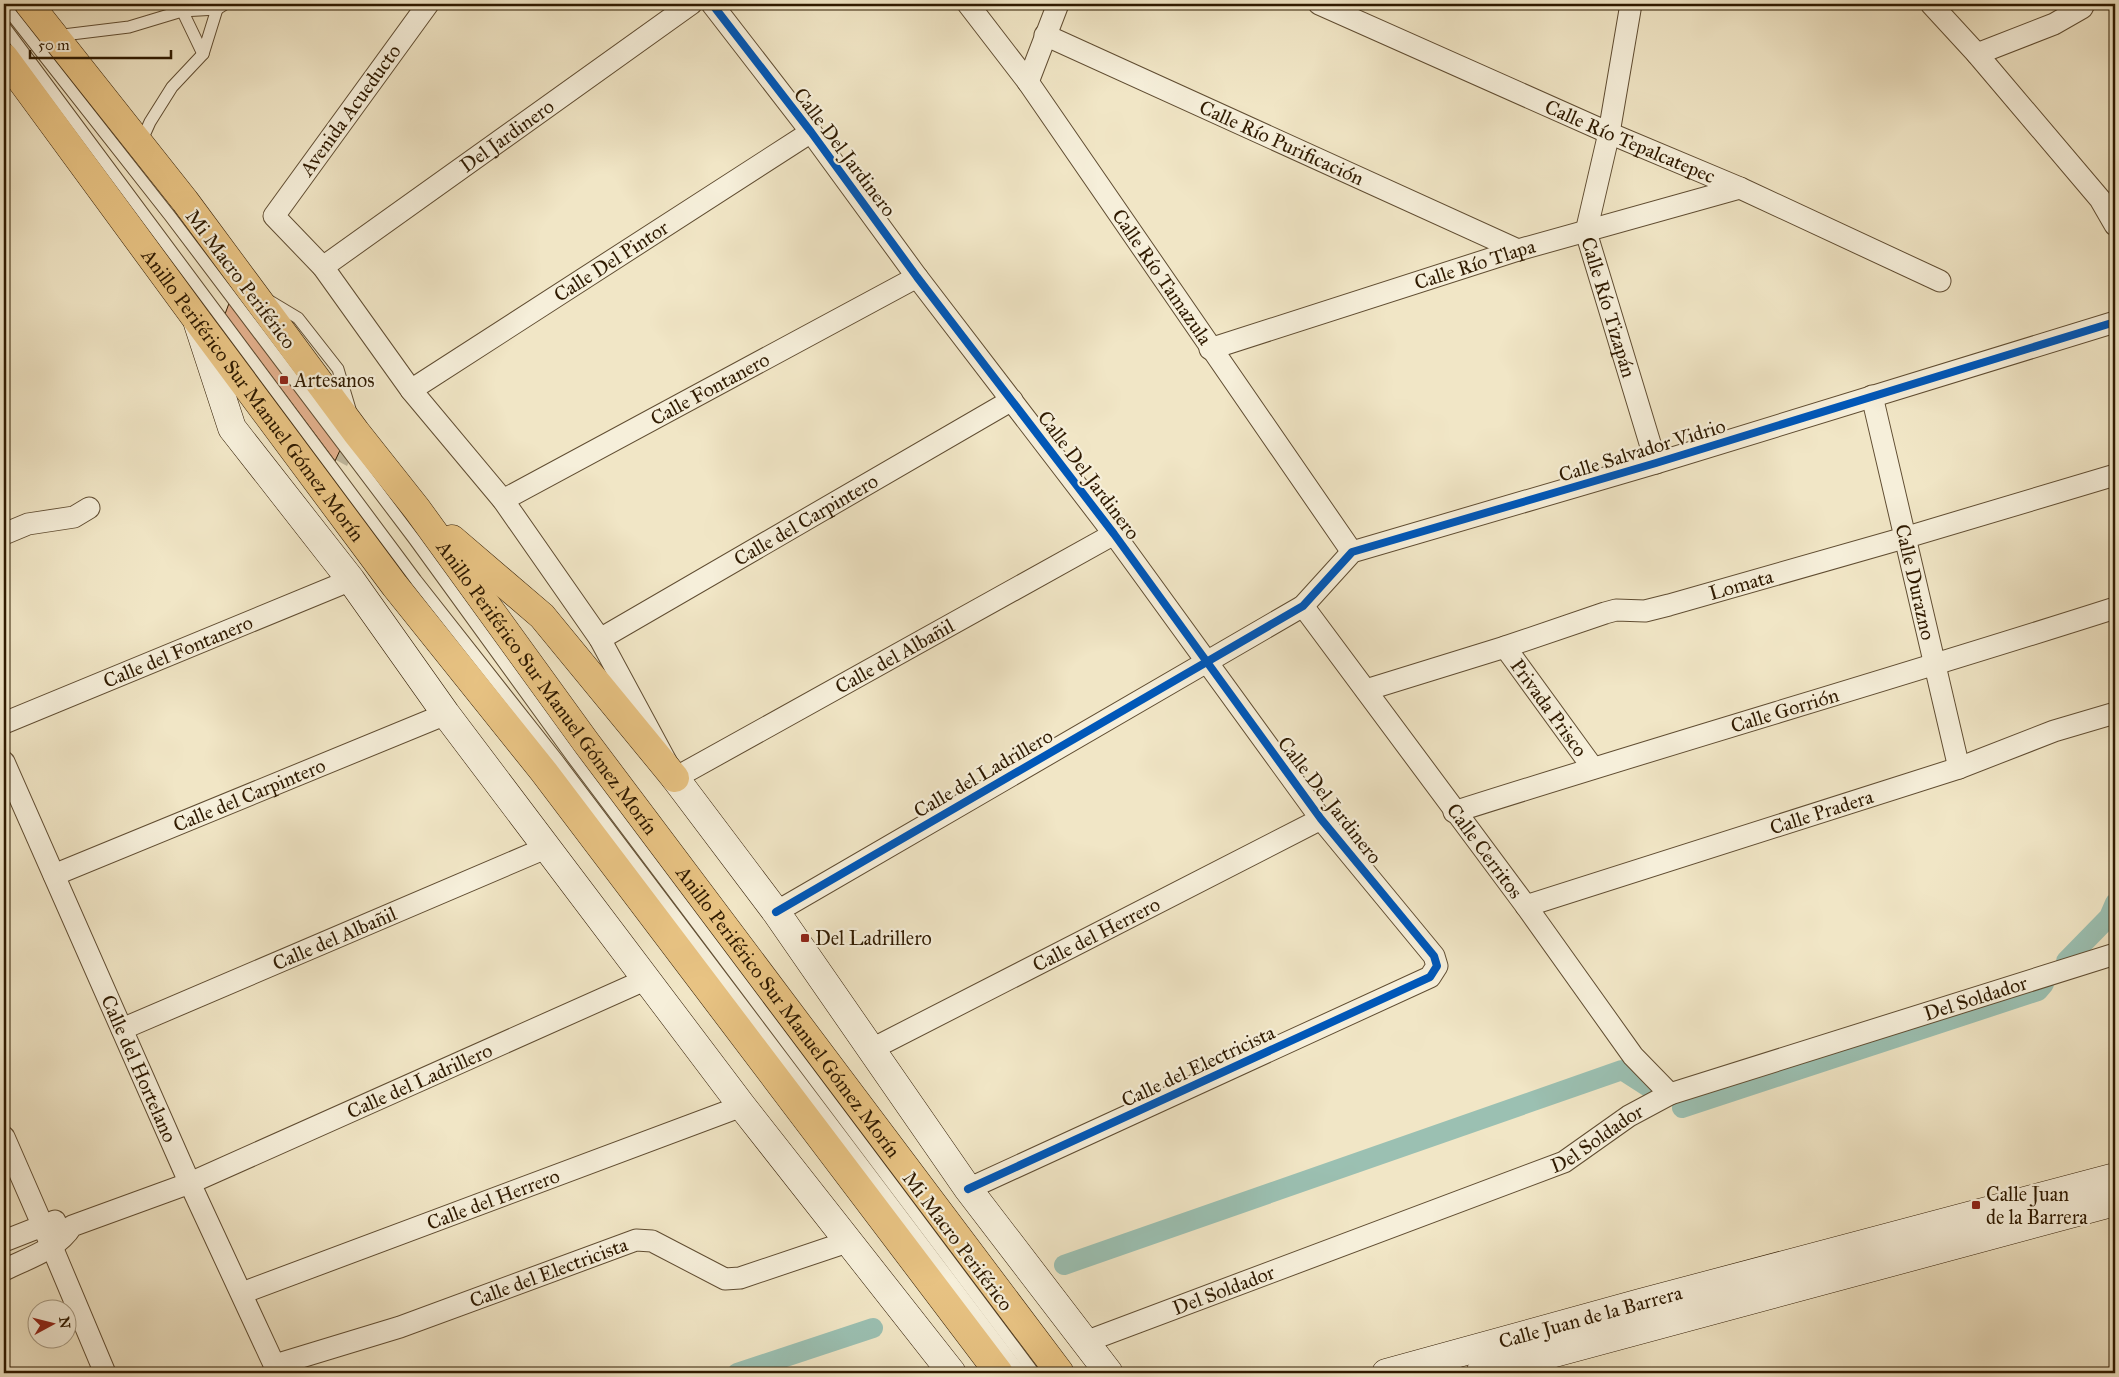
<svg xmlns="http://www.w3.org/2000/svg" width="2119" height="1377" font-family="'IM FELL Great Primer',serif">
	<rect width="100%" height="100%" fill="#f1e6c6"/>
	<filter id="stains"><feTurbulence type="fractalNoise" baseFrequency=".004" numOctaves="4"/><feColorMatrix values="0 0 0 0 .2 0 0 0 0 .09 0 0 0 0 .02 0 0 0 .5 -.17"/></filter>
	<radialGradient id="worn" r=".72"><stop offset=".6" stop-color="#630" stop-opacity="0"/><stop offset="1" stop-color="#630" stop-opacity=".3"/></radialGradient>
	<polygon fill="#0003" points="227,314 353,453 347,466 336,460"/>
	<g fill="none" stroke-linecap="round" stroke-linejoin="round">
		<g stroke="#9bc0b2" stroke-width="20">
			<polyline points="2066,961 2109,917 2115,903"/>
			<polyline points="1682,1108 2038,991 2044,984"/>
			<polyline points="1064,1265 1622,1070 1650,1088"/>
			<polyline points="737,1373 873,1328"/>
		</g>
	</g>
	<polygon fill="#e4b18e" stroke="#2f1a00" points="231,298 342,446 335,461 225,314"/>
	<g fill="none" stroke-linecap="round" stroke-linejoin="round">
		<g stroke="#604d32" stroke-width="13">
			<g id="service">
				<polyline points="179,4 203,54"/>
				<polyline points="4,5 170,216 414,539 572,757 1034,1373"/>
				<polyline points="4,26 416,580 557,759 1021,1373"/>
				<polyline points="55,36 129,27 182,11 217,9 225,4"/>
				<polyline points="141,142 150,122 172,87 203,54 217,9"/>
				<polyline points="268,300 298,318 338,369 350,409"/>
			</g>
		</g>
		<g stroke="#604d32" stroke-width="23">
			<g id="minor">
				<path id="s1" d="M428,4L274,216L323,267L411,390L503,500L600,639L675,778L1114,534"/>
				<polyline points="712,4 811,132 917,277 1114,534 1321,819 1434,956 1437,966 1430,977 968,1189"/>
				<path id="s2" d="M968,4L1028,82L1352,552"/>
				<path id="s3" d="M1319,4L1609,133L1740,188L1940,281"/>
				<path id="s4" d="M1631,4L1609,133L1586,232L1656,463"/>
				<polyline points="1931,4 1977,54 2100,199 2115,225"/>
				<path id="s5" d="M1045,35L1518,250"/>
				<polyline points="1977,54 2054,24 2082,8 2084,4"/>
				<polyline points="1028,82 1058,4"/>
				<path id="s6" d="M323,267L691,4"/>
				<path id="s7" d="M1210,349L1518,250L1740,188"/>
				<path id="s8" d="M411,390L811,132"/>
				<path id="s9" d="M1872,396L1959,768"/>
				<path id="s10" d="M503,500L917,277"/>
				<polyline points="4,534 28,524 74,517 89,508"/>
				<path id="s11" d="M1303,606L1526,906L1633,1056L1670,1094"/>
				<path id="s12" d="M600,639L1012,400"/>
				<path id="s13" d="M1505,647L1593,768"/>
				<path id="s14" d="M1366,690L1505,647L1605,613L1616,610L1645,611L1669,605L1904,538L2115,475"/>
				<path id="s15" d="M4,723L351,580"/>
				<path id="s16" d="M4,762L187,1177L278,1373"/>
				<path id="s17" d="M1454,812C1674,742 1896,678 2115,608"/>
				<path id="s18" d="M54,875L446,714"/>
				<path id="s19" d="M1526,906L1959,768L2054,731L2115,713"/>
				<polyline points="776,912 1303,606 1352,552 1656,463 2115,322"/>
				<path id="s20" d="M122,1029L548,847"/>
				<path id="s21" d="M870,1050L1321,819"/>
				<polyline points="4,1137 52,1247 105,1373"/>
				<polyline points="4,1241 55,1221"/>
				<path id="s22" d="M4,1270C28,1258 57,1250 72,1226L190,1183L647,979"/>
				<path id="s23" d="M242,1293L742,1106"/>
				<path id="s24" d="M1085,1342L1564,1162L1629,1116L1670,1094L2115,954"/>
				<path id="s25" d="M275,1365L400,1327L636,1240L652,1241L725,1279L740,1278L847,1242"/>
			</g>
		</g>
		<g stroke="#2f1a00" stroke-width="29">
			<g id="secondary">
				<polyline points="198,324 232,428 351,580 446,714 742,1106 952,1373"/>
				<polyline points="675,778 776,912 968,1189 1109,1373"/>
				<path id="s26" d="M1386,1373L1640,1303L2115,1177"/>
				<polyline points="1480,1373 2115,1202"/>
			</g>
		</g>
		<g stroke="#2f1a00" stroke-width="29">
			<g id="trunk">
				<path id="s27" d="M29,4L185,201L356,432L417,509L585,741L1060,1373"/>
				<path id="s28" d="M4,57L197,320L395,586L544,772L999,1373"/>
				<polyline points="452,539 542,616 675,778"/>
			</g>
		</g>
		<use href="#service" stroke="#f6efda" stroke-width="11"/>
		<use href="#minor" stroke="#f6efda" stroke-width="21"/>
		<use href="#secondary" stroke="#f6efda" stroke-width="28"/>
		<use href="#trunk" stroke="#e8c383" stroke-width="28"/>
		<g stroke="#f6efda" stroke-width="11">
			<g id="cycleway">
				<polyline points="712,4 811,132 917,277 1114,534 1321,819 1434,956 1437,966 1430,977 968,1189"/>
				<polyline points="776,912 1303,606 1352,552 1656,463 2115,322"/>
			</g>
		</g>
		<use href="#cycleway" stroke="#0057b8" stroke-width="8"/>
	</g>
	<g fill="#8f2418" stroke="#f6efda" stroke-width="2">
		<rect x="279" y="375" width="10" height="10" rx="2.5"/>
		<rect x="800" y="933" width="10" height="10" rx="2.5"/>
		<rect x="1971" y="1200" width="10" height="10" rx="2.5"/>
	</g>
	<g text-anchor="middle" dominant-baseline="central" stroke-width="4.5" stroke-linejoin="round" paint-order="stroke">
		<g font-size="20" fill="#2f1a00" stroke="#f6efda">
			<text transform="translate(350 110) rotate(-54)">Avenida Acueducto</text>
			<text stroke="none"><textPath href="#s6" startOffset="226">Del Jardinero</textPath></text>
			<text stroke="none"><textPath href="#s3" startOffset="340">Calle Río Tepalcatepec</textPath></text>
			<text stroke="none"><textPath href="#s5" startOffset="260">Calle Río Purificación</textPath></text>
			<text transform="translate(845 152) rotate(53)">Calle Del Jardinero</text>
			<text stroke="none"><textPath href="#s8" startOffset="238">Calle Del Pintor</textPath></text>
			<text stroke="none"><textPath href="#s7" startOffset="278">Calle Río Tlapa</textPath></text>
			<text stroke="none"><textPath href="#s2" startOffset="335">Calle Río Tamazula</textPath></text>
			<text transform="translate(241 279) rotate(53)">Mi Macro Periférico</text>
			<text stroke="none"><textPath href="#s4" startOffset="311">Calle Río Tizapán</textPath></text>
			<text stroke="none"><textPath href="#s10" startOffset="235">Calle Fontanero</textPath></text>
			<text stroke="none"><textPath href="#s28" startOffset="420">Anillo Periférico Sur Manuel Gómez Morín</textPath></text>
			<text transform="translate(1642 450) rotate(-17)">Calle Salvador Vidrio</text>
			<text transform="translate(1089 475) rotate(53)">Calle Del Jardinero</text>
			<text stroke="none"><textPath href="#s12" startOffset="238">Calle del Carpintero</textPath></text>
			<text stroke="none"><textPath href="#s9" startOffset="191">Calle Durazno</textPath></text>
			<text stroke="none"><textPath href="#s14" startOffset="391">Lomata</textPath></text>
			<text stroke="none"><textPath href="#s15" startOffset="188">Calle del Fontanero</textPath></text>
			<text stroke="none"><textPath href="#s1" startOffset="1206">Calle del Albañil</textPath></text>
			<text stroke="none"><textPath href="#s27" startOffset="858">Anillo Periférico Sur Manuel Gómez Morín</textPath></text>
			<text stroke="none"><textPath href="#s13" startOffset="75">Privada Prisco</textPath></text>
			<text stroke="none"><textPath href="#s17" startOffset="346">Calle Gorrión</textPath></text>
			<text transform="translate(983 773) rotate(-30)">Calle del Ladrillero</text>
			<text stroke="none"><textPath href="#s18" startOffset="211">Calle del Carpintero</textPath></text>
			<text transform="translate(1330 800) rotate(52)">Calle Del Jardinero</text>
			<text stroke="none"><textPath href="#s19" startOffset="310">Calle Pradera</textPath></text>
			<text stroke="none"><textPath href="#s11" startOffset="305">Calle Cerritos</textPath></text>
			<text stroke="none"><textPath href="#s21" startOffset="254">Calle del Herrero</textPath></text>
			<text stroke="none"><textPath href="#s20" startOffset="231">Calle del Albañil</textPath></text>
			<text stroke="none"><textPath href="#s24" startOffset="958">Del Soldador</textPath></text>
			<text stroke="none"><textPath href="#s27" startOffset="1262">Anillo Periférico Sur Manuel Gómez Morín</textPath></text>
			<text transform="translate(1198 1066) rotate(-25)">Calle del Electricista</text>
			<text stroke="none"><textPath href="#s16" startOffset="335">Calle del Hortelano</textPath></text>
			<text stroke="none"><textPath href="#s22" startOffset="459">Calle del Ladrillero</textPath></text>
			<text stroke="none"><textPath href="#s24" startOffset="552">Del Soldador</textPath></text>
			<text stroke="none"><textPath href="#s23" startOffset="268">Calle del Herrero</textPath></text>
			<text transform="translate(958 1241) rotate(53)">Mi Macro Periférico</text>
			<text stroke="none"><textPath href="#s25" startOffset="289">Calle del Electricista</textPath></text>
			<text stroke="none"><textPath href="#s24" startOffset="148">Del Soldador</textPath></text>
			<text stroke="none"><textPath href="#s26" startOffset="212">Calle Juan de la Barrera</textPath></text>
		</g>
		<g font-size="20" fill="#2f1a00" stroke="#f6efda" text-anchor="start">
			<text x="294" y="380">Artesanos</text>
			<text x="815" y="938">Del Ladrillero</text>
			<text x="1986" y="1194">Calle Juan<tspan x="1986" dy="23">de la Barrera</tspan></text>
		</g>
	</g>
	<rect width="2119" height="1377" fill="none" stroke="#f1e6c6" stroke-width="20"/>
	<rect x="5" y="5" width="2109" height="1367" fill="none" stroke="#2f1a00" stroke-width="2.5"/>
	<rect x="10" y="10" width="2099" height="1357" fill="none" stroke="#2f1a00"/>
	<g transform="translate(52 1324) rotate(83)"><circle r="24" fill="#f6efda" stroke="#a69a83"/>
	<path d="M0-4L9 19L0 12L-9 19Z" fill="#8f2418"/>
	<text y="-8" font-size="14" font-weight="bold" text-anchor="middle" fill="#2f1a00">N</text>
	</g>
	<path d="M30 50v8h141v-8" fill="none" stroke="#2f1a00" stroke-width="2.5"/>
	<text x="38" y="50" font-size="15" fill="#2f1a00" stroke="#f6efda" stroke-width="4" paint-order="stroke">50 m</text>
	<rect width="100%" height="100%" filter="url(#stains)"/>
	<rect width="100%" height="100%" fill="url(#worn)"/>
</svg>
